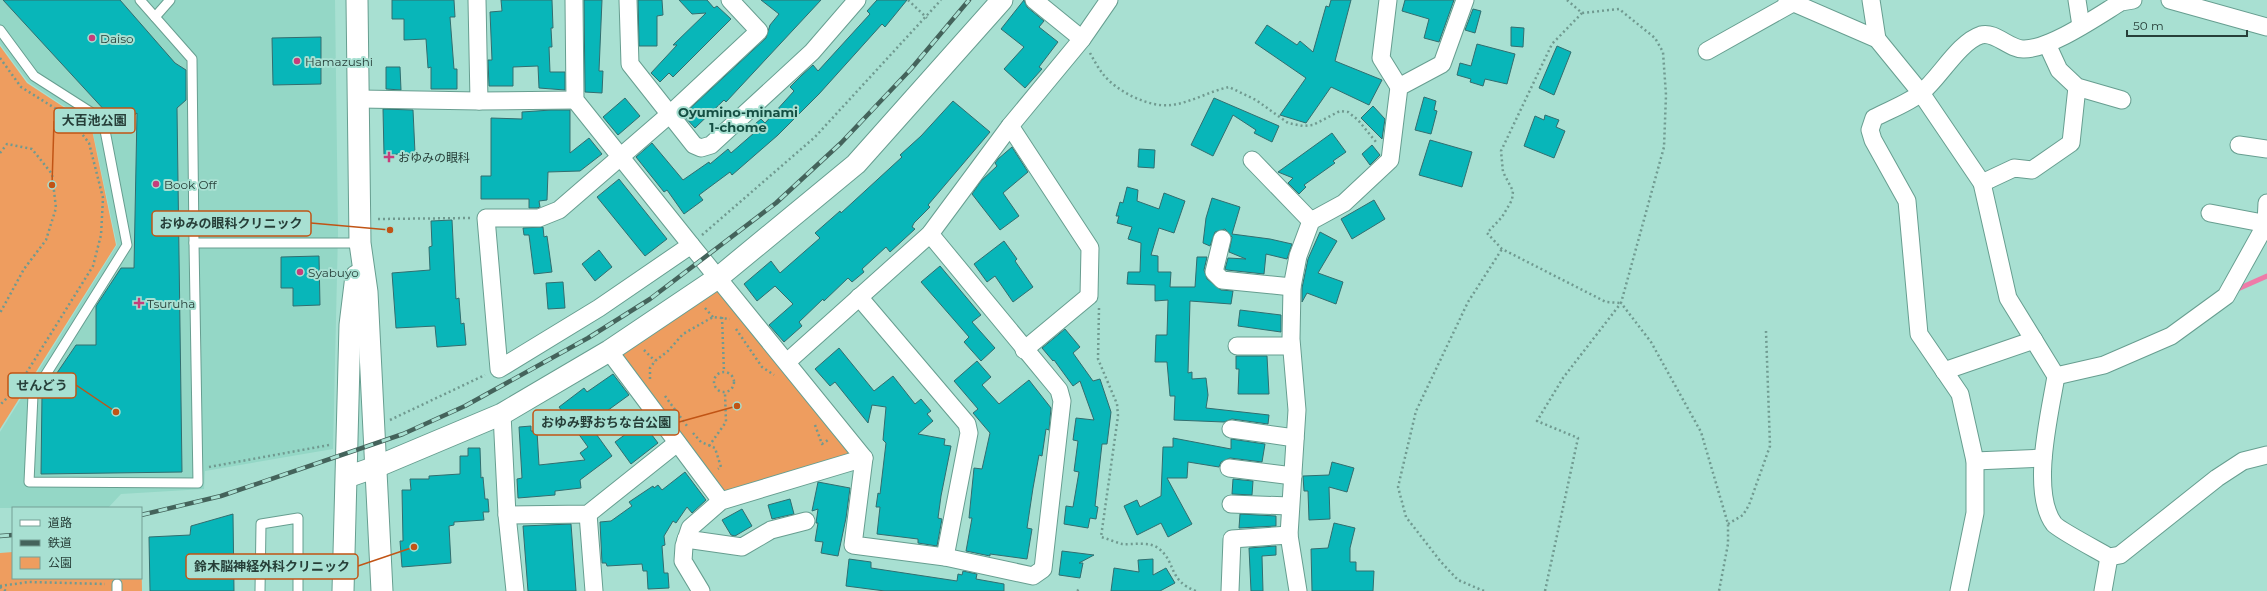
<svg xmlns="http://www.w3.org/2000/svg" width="2267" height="591" font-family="Montserrat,'Noto Sans JP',sans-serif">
	<rect width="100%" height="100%" fill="#a8e0d2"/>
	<polygon fill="#94d7c6" points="0,0 335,0 338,233 333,449 205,471 204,489 121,494 108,508 0,508 0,432 117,245 91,124 28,82 0,44"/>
	<g fill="#ee9d5f">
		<polygon points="0,46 27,83 91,125 116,245 0,429"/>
		<polygon points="719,287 856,455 724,493 620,357"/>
		<polygon points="141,534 142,591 0,591 0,553 13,552 13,578 141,578"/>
	</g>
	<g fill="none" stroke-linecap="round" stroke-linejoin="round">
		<polyline stroke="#ee7ba8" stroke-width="5" points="2240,288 2267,276"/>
	</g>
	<g fill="#08b6b9" stroke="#326e6f">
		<polygon points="3,0 120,0 175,63 186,70 186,100 177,108 182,472 41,474 42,395 76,345 96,345 96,306 121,268 134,268 137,113 119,126"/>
		<polygon points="392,0 454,0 455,17 450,17 454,69 457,69 457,89 431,89 431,67 428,68 426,39 404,40 404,19 392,19"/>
		<polygon points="501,0 552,0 553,28 551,28 552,47 549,47 550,72 565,72 565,90 539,88 538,66 513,67 513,86 489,86 488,60 492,60 490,12 502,11"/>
		<polygon points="584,0 602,0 599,71 603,71 602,93 585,92"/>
		<polygon points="638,0 662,0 663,15 657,16 657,46 639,46"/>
		<polygon points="679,0 707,0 714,8 717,6 731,19 673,77 669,73 660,82 651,73 677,45 673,45 706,13 692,14"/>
		<polygon points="761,0 821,0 726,102 724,100 695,128 683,115 766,38 770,25 779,14"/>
		<polygon points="877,0 907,0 885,27 882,24 819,94 778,135 732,175 730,172 699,195 703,200 684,214 667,190 664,192 636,157 652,143 683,180 709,162 710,164 728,149 731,153 754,133 750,128 761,119 765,123 794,91 790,87 802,75 813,65 818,71 870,14 867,11"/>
		<polygon points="1024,0 1027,7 1044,21 1039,27 1058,42 1039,67 1042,69 1025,88 1004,69 1024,47 1001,29"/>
		<polygon points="1331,0 1351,0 1335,61 1382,80 1369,105 1331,87 1306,123 1280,115 1306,78 1255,43 1267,25 1297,45 1300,41 1313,52 1326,6 1329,7"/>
		<polygon points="1405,0 1454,0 1439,42 1424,38 1429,19 1402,11"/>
		<polygon points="1473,9 1481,11 1475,33 1465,30"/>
		<polygon points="1511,27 1524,28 1523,47 1511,46"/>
		<polygon points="321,37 321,84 273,85 272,38"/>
		<polygon points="1477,44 1515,54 1507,84 1485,79 1483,86 1470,82 1471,79 1457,75 1460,63 1471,66"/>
		<polygon points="1557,46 1571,52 1554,95 1539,88"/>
		<polygon points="386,67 400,67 401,90 386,89"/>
		<polygon points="1424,97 1436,101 1434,110 1437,111 1431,134 1415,130"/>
		<polygon points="625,98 640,116 618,135 603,117"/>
		<polygon points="1214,98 1279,126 1272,142 1254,133 1256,130 1233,115 1213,156 1191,145"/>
		<polygon points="953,101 990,132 928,205 930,207 914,223 912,227 915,229 890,252 886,247 862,269 864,272 852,282 848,278 824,301 823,299 799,322 802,326 784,342 769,325 793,304 775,286 757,301 744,284 771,261 780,273 820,238 815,233 840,211 841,213 902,157 900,155 921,136"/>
		<polygon points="1373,106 1385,119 1382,139 1361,118"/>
		<polygon points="383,109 413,110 415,153 384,155"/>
		<polygon points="551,110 570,110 570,153 589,138 602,154 580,171 548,172 547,200 539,201 540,207 537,208 529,208 529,199 481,199 481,176 491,176 491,118 522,119 522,112"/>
		<polygon points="1545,115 1559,120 1556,127 1565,131 1554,158 1524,146 1535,116 1544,120"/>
		<polygon points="1332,133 1346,152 1333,161 1335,163 1304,185 1306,187 1299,194 1288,183 1293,178 1278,172"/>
		<polygon points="1430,140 1472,152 1462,187 1419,175"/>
		<polygon points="1372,145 1380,155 1370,165 1362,154"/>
		<polygon points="1012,147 1028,172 1003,193 1019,216 1000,230 972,194 981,181 997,166 995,163 998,159"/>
		<polygon points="1139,149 1155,150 1154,168 1138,167"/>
		<polygon points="619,179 667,239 645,256 597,197"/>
		<polygon points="1127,187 1138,190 1137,201 1159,209 1164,193 1185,201 1174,233 1159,228 1151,255 1158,256 1158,272 1171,272 1170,287 1195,287 1197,257 1207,257 1204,270 1207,279 1221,290 1233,291 1231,304 1190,301 1188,373 1192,372 1192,379 1206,378 1208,395 1206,408 1269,415 1268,424 1232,419 1224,422 1174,420 1175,396 1170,396 1167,362 1155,362 1156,335 1167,335 1168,300 1155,301 1155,285 1127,284 1128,272 1140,272 1141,243 1128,239 1132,227 1117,223 1119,216 1116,216 1120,202 1123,203"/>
		<polygon points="1212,198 1240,207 1232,234 1270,239 1292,244 1287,259 1266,254 1264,274 1227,270 1225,269 1228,258 1246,259 1229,252 1232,237 1225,229 1215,232 1210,246 1203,243 1206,218"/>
		<polygon points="1374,200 1385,219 1352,239 1341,219"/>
		<polygon points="452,220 456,299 459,298 461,324 464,323 466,345 437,347 435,326 396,328 392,273 430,270 429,247 432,246 431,221"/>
		<polygon points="543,227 544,237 547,236 552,272 534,274 529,235 524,235 523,228"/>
		<polygon points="1320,232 1337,241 1318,273 1343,282 1336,304 1307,293 1302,302 1302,288 1308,259"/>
		<polygon points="1004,241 1017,259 1015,261 1033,287 1013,302 995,276 987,282 974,264"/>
		<polygon points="599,250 612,267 595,281 582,264"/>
		<polygon points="319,256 320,305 293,306 293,288 281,288 281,257"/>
		<polygon points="940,266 981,315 972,322 995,348 981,361 964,342 969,337 921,282"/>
		<polygon points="563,282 565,308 548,309 546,283"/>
		<polygon points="1240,310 1281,315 1281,332 1238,326"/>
		<polygon points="1065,329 1080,347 1073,353 1093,381 1100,379 1111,412 1107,444 1102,444 1095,506 1098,507 1096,519 1090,518 1088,528 1064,524 1066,506 1073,507 1079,472 1074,471 1078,441 1073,440 1076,418 1094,420 1080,381 1073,386 1054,360 1053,361 1042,348"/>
		<polygon points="839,348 874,391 893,376 915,404 921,399 931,411 927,414 933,421 918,434 945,439 944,445 951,446 941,496 938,518 942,519 937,546 918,543 918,539 877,534 880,507 876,507 878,493 880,494 886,443 883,440 886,407 872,405 868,423 835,382 830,386 815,369"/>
		<polygon points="1236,356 1267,356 1269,394 1238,394 1239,369 1236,369"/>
		<polygon points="977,361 991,377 982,385 999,404 1029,380 1051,408 1049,430 1046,429 1042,456 1039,455 1033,488 1027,528 1032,529 1027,559 990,554 990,556 966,551 972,518 969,518 974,468 982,469 990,433 973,413 978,409 954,381"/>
		<polygon points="613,374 629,395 589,424 612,456 580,480 581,488 555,491 555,495 518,498 517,479 522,478 519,427 531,426 531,431 537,431 539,465 585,460 580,453 588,447 559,407 584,388 587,392"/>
		<polygon points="642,422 658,443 631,464 615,442"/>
		<polygon points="1173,438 1231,449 1231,439 1265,444 1262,462 1230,458 1221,462 1219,467 1188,462 1187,478 1167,478 1192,524 1168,537 1161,523 1137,535 1124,506 1137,500 1140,507 1161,496 1163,447 1173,447"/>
		<polygon points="468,448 480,448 481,478 483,477 485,499 488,499 489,512 483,512 484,520 454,522 454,525 449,526 451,563 402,567 400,541 403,541 402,490 411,490 410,479 429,479 429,476 460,474 460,456 468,456"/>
		<polygon points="1332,462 1354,468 1347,492 1329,487 1330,519 1309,520 1308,491 1304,491 1303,476 1329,475"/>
		<polygon points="685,472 706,500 692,513 687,507 676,523 673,521 664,536 665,545 662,546 664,573 668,573 669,588 648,589 647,571 643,571 642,564 607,566 606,563 602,563 600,522 611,521 632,506 629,502 653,486 654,488 658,485 662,490"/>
		<polygon points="1233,479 1253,481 1252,495 1232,494"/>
		<polygon points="818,482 850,488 846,518 838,556 821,553 823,542 815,541 818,523 816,523 818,509 812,511"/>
		<polygon points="790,499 794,514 772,519 768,505"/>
		<polygon points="742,509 752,526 735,536 731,535 722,520"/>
		<polygon points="233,514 234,591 150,591 149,537 190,535 191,526"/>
		<polygon points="1240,514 1276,516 1276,526 1239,528"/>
		<polygon points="1334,523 1355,528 1350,548 1350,562 1356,562 1356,571 1374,571 1373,591 1312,591 1311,549 1328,548"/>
		<polygon points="571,524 576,591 528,591 523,526"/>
		<polygon points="1276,546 1276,555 1262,556 1263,591 1251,591 1249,548"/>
		<polygon points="1062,551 1094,555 1079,563 1083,563 1080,578 1059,575"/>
		<polygon points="849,559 871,562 871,568 957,581 958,574 962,575 963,571 977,574 976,579 1004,584 1004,591 885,591 846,586"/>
		<polygon points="1153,559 1153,575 1166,568 1175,583 1160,591 1111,591 1114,568 1139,572 1138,560"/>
	</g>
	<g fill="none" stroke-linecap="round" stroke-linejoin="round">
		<g stroke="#679e90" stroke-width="11">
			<g id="service">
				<polyline points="140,0 192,59 194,243"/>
				<polyline points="155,17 170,0"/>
				<polyline points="0,30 34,76 103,120 127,245 33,395 29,482 198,483 194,243 360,243"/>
				<polyline points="117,584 117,591"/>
				<polyline points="260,591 261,524 298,518 298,591"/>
			</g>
		</g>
		<g stroke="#679e90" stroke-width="19">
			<g id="minor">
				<polyline points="477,0 479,101"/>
				<polyline points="574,0 575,100 691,245 599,308 499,369 486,218 539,218 559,210 670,114 759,31 730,0"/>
				<polyline points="628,0 630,64 694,145 701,148 711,145 812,52 857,0"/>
				<polyline points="1034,0 1082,39"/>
				<polyline points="1388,0 1381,58 1399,87"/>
				<path d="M1787,0L1877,39L1921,93L1982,183L2008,298L2056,376C2050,413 2030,492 2054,524C2059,530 2099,551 2109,557L2120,555L2217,478L2243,461L2267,455"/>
				<polyline points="1871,0 1877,39"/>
				<polyline points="2077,0 2081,26"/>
				<polyline points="2170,0 2267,27"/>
				<polyline points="2047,44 2059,70 2077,87 2122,100"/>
				<polyline points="1707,51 1798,0"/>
				<polyline points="360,99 479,101 575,100"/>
				<polyline points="1010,126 1090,248 1089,296 1024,350"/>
				<polyline points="2239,145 2267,149"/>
				<polyline points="1252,160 1311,221"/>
				<polyline points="1982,183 2014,168 2032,170 2071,143 2077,87"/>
				<polyline points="2210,213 2267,224"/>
				<polyline points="1222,239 1214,272 1222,280 1292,287"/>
				<polyline points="691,245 864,458 853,545 945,557 1033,576 1043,569 1062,401 1059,390 930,234"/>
				<polyline points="859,297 967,424 969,433 945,557"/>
				<polyline points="1237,346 1291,346"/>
				<polyline points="609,351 721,501"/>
				<polyline points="787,362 930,234 1010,126 1082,39 1109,0"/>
				<polyline points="1944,371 2034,340"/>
				<polyline points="2056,376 2104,365 2171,336 2226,296 2266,224 2267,203"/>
				<polyline points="502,414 507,515 515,591"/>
				<polyline points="1231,429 1295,438"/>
				<polyline points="1975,461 2043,458"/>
				<polyline points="1229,468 1293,476"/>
				<polyline points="1231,504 1290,506"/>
				<polyline points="588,514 594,591"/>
				<polyline points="507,515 588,514 677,443"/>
				<polyline points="1289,535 1297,410 1291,339 1292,287 1298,256 1311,221 1344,203 1390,160 1399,87 1442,64 1465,0"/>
				<polyline points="686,539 742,547 771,530 806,521"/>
				<polyline points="701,591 683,561 684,546 690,528 721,501 864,458"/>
				<polyline points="1230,591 1232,539 1289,535 1298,591"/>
				<path d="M1959,591L1975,513V461L1960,394L1919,334L1907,201L1873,140L1870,130L1874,118C1889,110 1909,103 1922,92C1940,77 1959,42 1981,35C1995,31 2009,49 2023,49C2049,50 2098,16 2121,2L2133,0"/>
				<polyline points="2103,591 2109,557"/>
			</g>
		</g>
		<g stroke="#679e90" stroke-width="23">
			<g id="tertiary">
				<polyline points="357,0 360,243 367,292 382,591"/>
				<polyline points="347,477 376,467 502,414 609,351 719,277 856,164 1002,0"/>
				<polyline points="343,591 350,325 356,276"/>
			</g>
		</g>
		<g stroke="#709a90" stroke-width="2.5" stroke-dasharray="2 3" stroke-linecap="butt">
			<polyline points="908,0 927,18"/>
			<polyline points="1567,0 1582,13 1619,9 1655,38 1663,52 1666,95 1664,147 1621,303 1651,342 1701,432 1728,524 1728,544 1719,591"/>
			<polyline points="1582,13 1552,44 1501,151 1503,172 1513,191 1512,200 1502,217 1487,233 1502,249 1606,302 1621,303"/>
			<path d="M1090,53C1094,60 1098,68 1103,74C1116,91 1149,108 1171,105C1190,103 1210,91 1229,87L1256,100L1288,123L1303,126L1313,125L1340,111L1348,112L1358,120L1376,142"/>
			<polyline points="0,58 21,87 69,117 89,143 103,198 101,235 93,266 17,388 0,405"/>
			<polyline points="0,153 7,144 32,149 52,174 56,208 46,240 24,269 0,313"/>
			<polyline points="378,219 471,218"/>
			<polyline points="702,235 815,137 941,0"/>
			<polyline points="705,308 713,317"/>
			<path d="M1099,308L1098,359L1117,404L1118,416L1101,537C1108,539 1115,542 1122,544C1133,545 1149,541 1158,548C1177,562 1167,580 1196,591"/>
			<polyline points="722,317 724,372"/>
			<polyline points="736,329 762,367 774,375"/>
			<polyline points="644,350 655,361"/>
			<circle cx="724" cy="382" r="10"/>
			<polyline points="650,379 650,368 655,361 668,351 683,334 713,317 730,319"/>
			<polyline points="665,396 687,426"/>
			<polyline points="390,420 485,375"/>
			<polyline points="815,425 822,444 828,440"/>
			<polyline points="693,433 701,442 715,448 721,467 718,469"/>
			<polyline points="709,446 726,422 725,393"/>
			<polyline points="209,467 329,445"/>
			<polyline points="1728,524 1743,515 1749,505 1770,446 1766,331"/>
			<polyline points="0,586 29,582 105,584"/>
			<polyline points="0,587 6,591"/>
			<polyline points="1077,591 1080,589"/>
			<polyline points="1484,591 1458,580 1441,562 1406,517 1398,487 1416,411 1468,302 1502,249"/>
			<polyline points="1545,591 1578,438 1537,421 1563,378 1621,303"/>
		</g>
		<use href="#service" stroke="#fff" stroke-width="9"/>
		<use href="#minor" stroke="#fff" stroke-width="17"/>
		<use href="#tertiary" stroke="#fff" stroke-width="21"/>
		<g stroke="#44635b" stroke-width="4.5">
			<g id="rail">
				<polyline points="141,515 221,496 403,434 465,406 588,338 650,299 776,203 841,143 911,69 969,0"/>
				<polyline points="0,536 13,535"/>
			</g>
		</g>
		<use href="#rail" stroke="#a8e0d2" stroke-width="3" stroke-dasharray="9" stroke-linecap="butt"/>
	</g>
	<g fill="#c63e7b" stroke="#a8e0d2" stroke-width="1.5">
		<circle cx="92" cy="38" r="4"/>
		<circle cx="297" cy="61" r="4"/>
		<path d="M387 151h4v4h4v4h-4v4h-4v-4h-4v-4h4z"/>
		<circle cx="156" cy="184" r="4"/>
		<circle cx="300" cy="272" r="4"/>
		<path d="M137 297h4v4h4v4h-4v4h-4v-4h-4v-4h4z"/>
	</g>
	<g text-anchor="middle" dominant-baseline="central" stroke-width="4" stroke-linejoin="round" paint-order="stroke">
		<g font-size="12" fill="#273f39" stroke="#a8e0d2" text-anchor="start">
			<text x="100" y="38">Daiso</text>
			<text x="305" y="61">Hamazushi</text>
			<text x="398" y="157">おゆみの眼科</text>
			<text x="164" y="184">Book Off</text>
			<text x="308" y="272">Syabuyo</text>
			<text x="147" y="303">Tsuruha</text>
		</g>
		<g font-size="13" font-weight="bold" fill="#154f43" stroke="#a8e0d2">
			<text x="738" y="112">Oyumino-minami<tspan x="738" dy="15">1-chome</tspan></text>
		</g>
	</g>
	<path fill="none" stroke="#c15415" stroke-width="1.5" d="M52 185L54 121M390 230L311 223M116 412L76 385M737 406L679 422M414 547L358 566"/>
	<g fill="#c15415" stroke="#a8e0d2" stroke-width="1.5">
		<circle cx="52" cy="185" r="4"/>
		<circle cx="390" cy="230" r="4"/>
		<circle cx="116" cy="412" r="4"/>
		<circle cx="737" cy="406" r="4"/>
		<circle cx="414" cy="547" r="4"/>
	</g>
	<g fill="#a8e0d2" stroke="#c15415" stroke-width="1.5">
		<rect x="54" y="108" width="81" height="25" rx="4"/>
		<rect x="152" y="211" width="159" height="25" rx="4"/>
		<rect x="8" y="373" width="68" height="25" rx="4"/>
		<rect x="533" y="410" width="146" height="25" rx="4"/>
		<rect x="186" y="554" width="172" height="25" rx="4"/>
	</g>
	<g font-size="13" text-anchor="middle" font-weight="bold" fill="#273f39">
		<text x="94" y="125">大百池公園</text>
		<text x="231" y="228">おゆみの眼科クリニック</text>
		<text x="42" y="390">せんどう</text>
		<text x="606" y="427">おゆみ野おちな台公園</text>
		<text x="272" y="571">鈴木脳神経外科クリニック</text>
	</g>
	<rect x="12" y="507" width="130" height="72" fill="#a8e0d2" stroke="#74a095"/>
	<rect x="20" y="520" width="20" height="6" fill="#ffffff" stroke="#74a095"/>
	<text x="48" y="527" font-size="12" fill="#273f39">道路</text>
	<rect x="20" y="540" width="20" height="6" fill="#44635b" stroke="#74a095"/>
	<text x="48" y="547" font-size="12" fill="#273f39">鉄道</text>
	<rect x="20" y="557" width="20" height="12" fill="#ee9d5f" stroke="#74a095"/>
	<text x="48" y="567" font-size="12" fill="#273f39">公園</text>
	<path d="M2127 30v6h120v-6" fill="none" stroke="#273f39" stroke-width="2"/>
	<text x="2133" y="30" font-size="12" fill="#273f39" stroke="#a8e0d2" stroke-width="3" paint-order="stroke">50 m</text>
</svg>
